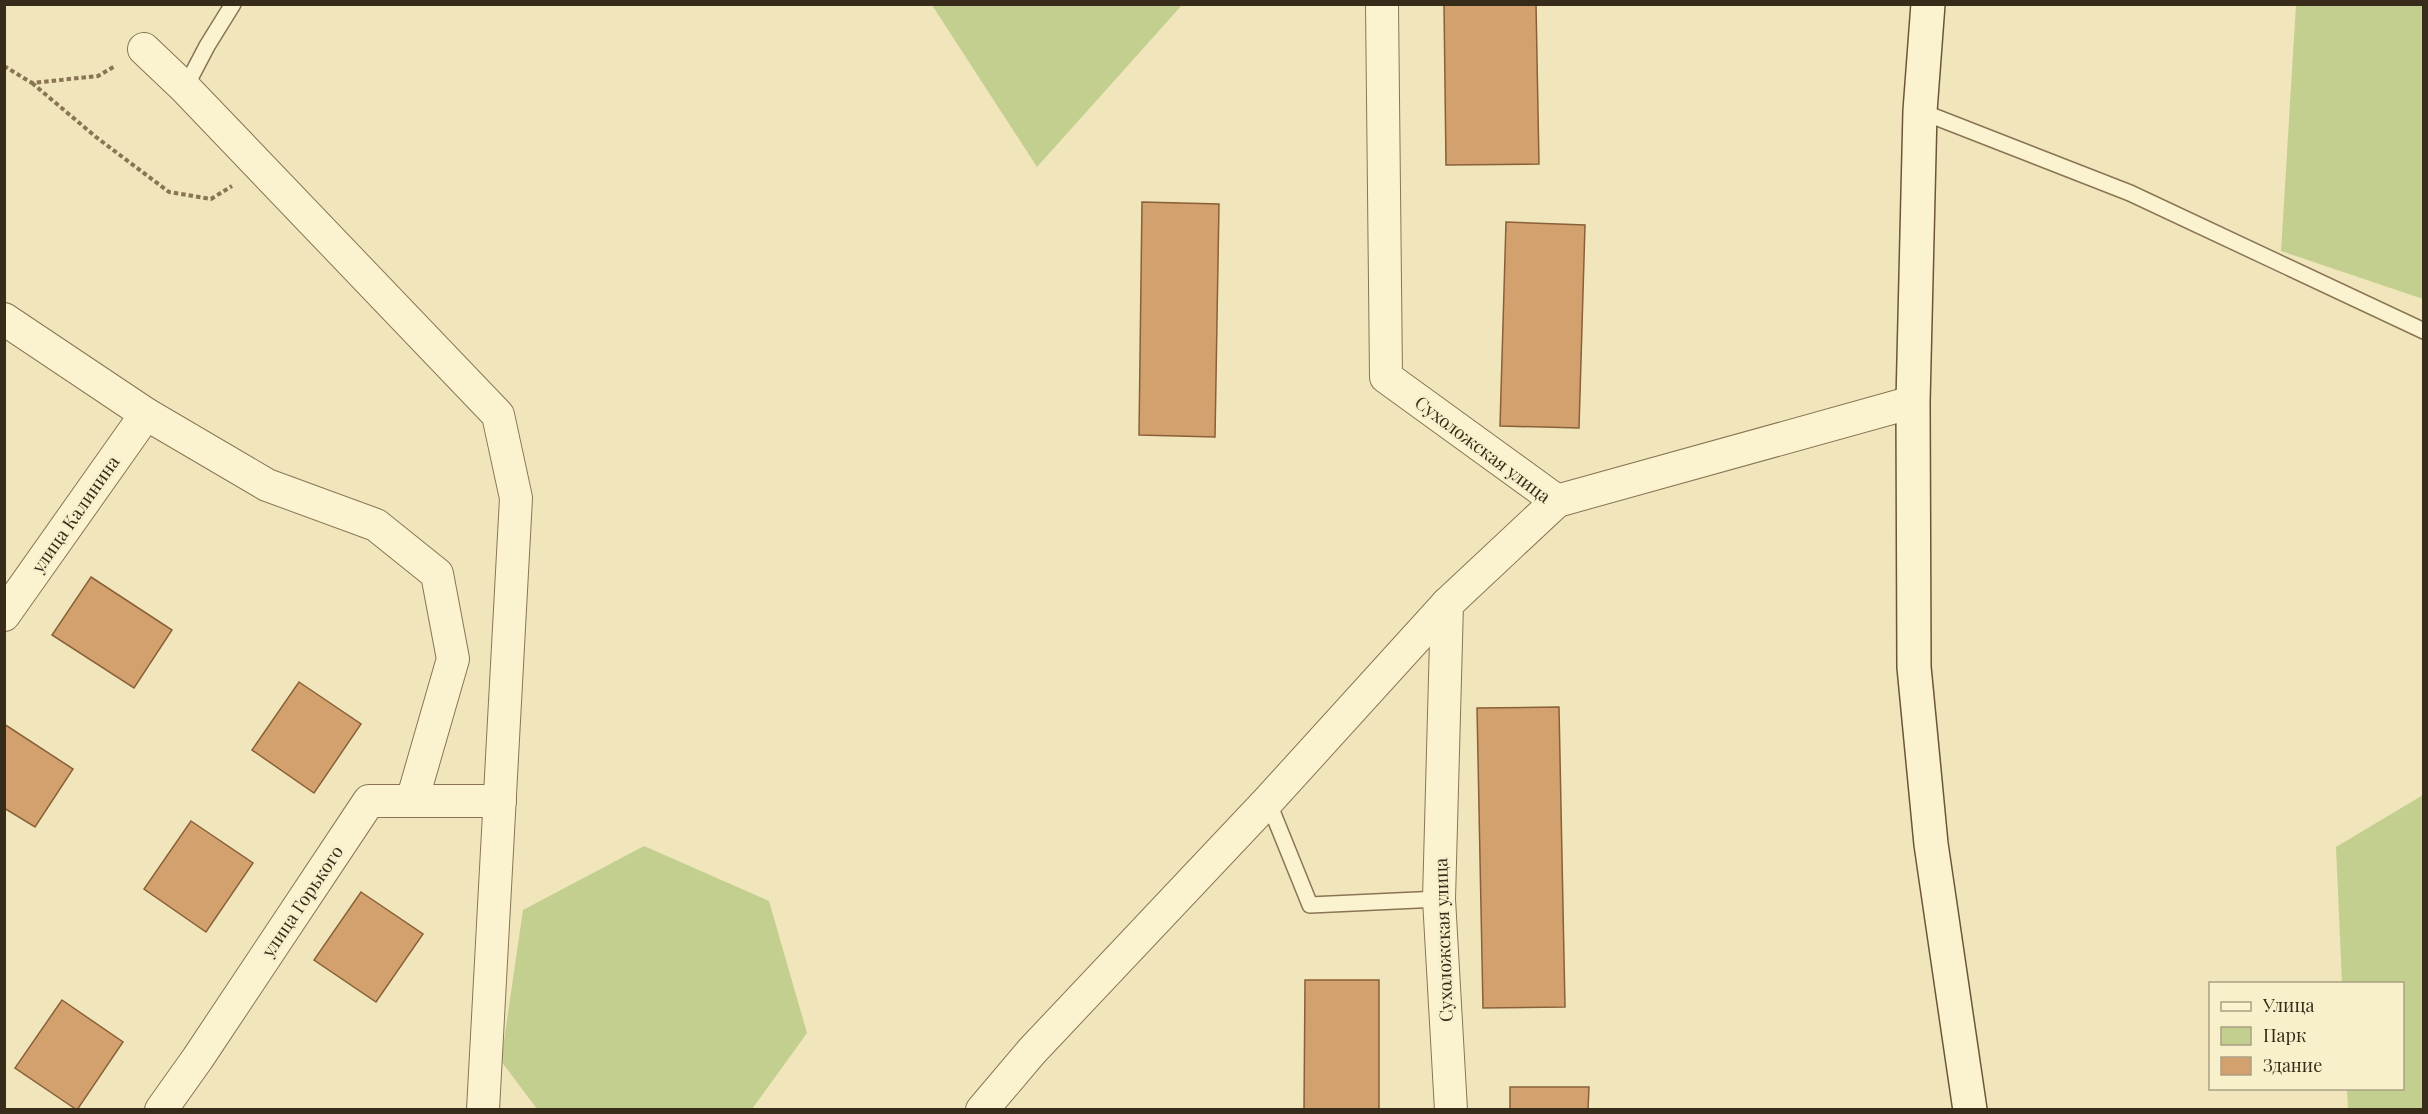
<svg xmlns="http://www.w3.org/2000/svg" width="2428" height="1114" font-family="'Playfair Display',serif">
	<rect width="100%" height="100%" fill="#f1e6bb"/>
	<g fill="#c2cf8f">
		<polygon points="932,5 1182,5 1037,167"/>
		<polygon points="2296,5 2423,5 2423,299 2281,251"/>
		<polygon points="2423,795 2423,1109 2348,1109 2347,1089 2402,1088 2402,984 2342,983 2336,847"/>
		<polygon points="644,846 769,901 807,1033 752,1109 537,1109 501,1061 523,910"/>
	</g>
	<g fill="#d2a16e" stroke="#8a6038" stroke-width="1.5">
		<polygon points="1444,4 1536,4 1539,164 1446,165"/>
		<polygon points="1142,202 1219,204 1215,437 1139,435"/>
		<polygon points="1506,222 1585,225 1579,428 1500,426"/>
		<polygon points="91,577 172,630 134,688 52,635"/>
		<polygon points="299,682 361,724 314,793 252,750"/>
		<polygon points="1559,707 1565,1007 1483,1008 1477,708"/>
		<polygon points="4,724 73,769 35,827 4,808"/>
		<polygon points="191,821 253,863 206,932 144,889"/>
		<polygon points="361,892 423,934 376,1002 314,960"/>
		<polygon points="1305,980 1379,980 1379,1110 1304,1110"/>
		<polygon points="62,1000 123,1042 77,1110 15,1068"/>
		<polygon points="1510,1087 1589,1087 1588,1110 1510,1110"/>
	</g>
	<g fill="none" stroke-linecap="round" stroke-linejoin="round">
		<g stroke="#897554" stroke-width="18">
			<g id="lane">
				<polyline points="185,88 207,46 233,4"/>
				<polyline points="1920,111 2130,193 2424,331"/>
				<polyline points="1268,801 1310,905 1439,899"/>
			</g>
		</g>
		<g stroke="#897554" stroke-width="34">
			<g id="street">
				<polyline points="1382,4 1386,377 1557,501 1447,604 1439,899 1451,1110"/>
				<polyline points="144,49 185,88 498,415 516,498 483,1110"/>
				<polyline points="4,319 146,414 267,485 376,525 437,574 453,659 412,801"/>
				<polyline points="1557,501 1913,402"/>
				<polyline points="4,615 146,414"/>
				<polyline points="161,1110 198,1058 369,801 500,801"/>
				<polyline points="982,1110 1032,1051 1268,801 1447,604"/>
			</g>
		</g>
		<g stroke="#6b5637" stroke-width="36">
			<polyline id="secondary" points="1928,4 1920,111 1913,402 1914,667 1931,844 1970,1110"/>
		</g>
		<g stroke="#897554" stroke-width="4" stroke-dasharray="4.5 3" stroke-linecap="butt">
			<polyline points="4,66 32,83 98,76 115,66"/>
			<polyline points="32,83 96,137 169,192 211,199 232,186"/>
		</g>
		<use href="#lane" stroke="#fbf2cf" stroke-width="15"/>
		<use href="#street" stroke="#fbf2cf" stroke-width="32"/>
		<use href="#secondary" stroke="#fbf2cf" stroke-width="33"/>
	</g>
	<g text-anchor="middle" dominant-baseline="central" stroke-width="5" stroke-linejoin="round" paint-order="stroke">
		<g font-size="18" fill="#372b1a" stroke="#f8efcb">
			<text transform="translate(1483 449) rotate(37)">Сухоложская улица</text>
			<text transform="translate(75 514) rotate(-55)">улица Калинина</text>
			<text transform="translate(302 901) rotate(-56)">улица Горького</text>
			<text transform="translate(1443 940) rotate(-92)">Сухоложская улица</text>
		</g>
	</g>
	<rect width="2428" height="1114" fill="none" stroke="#372b1a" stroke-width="12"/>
	<rect x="2209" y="982" width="195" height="108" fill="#f8efcb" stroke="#aba184" stroke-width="1.5"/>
	<rect x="2221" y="1002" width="30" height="9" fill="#fbf2cf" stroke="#aba184" stroke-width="1.5"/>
	<text x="2263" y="1012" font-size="18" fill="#372b1a">Улица</text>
	<rect x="2221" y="1027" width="30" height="18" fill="#c2cf8f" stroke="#aba184" stroke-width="1.5"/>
	<text x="2263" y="1042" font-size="18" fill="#372b1a">Парк</text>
	<rect x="2221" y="1057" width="30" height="18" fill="#d2a16e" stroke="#aba184" stroke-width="1.5"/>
	<text x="2263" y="1072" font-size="18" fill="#372b1a">Здание</text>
</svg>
